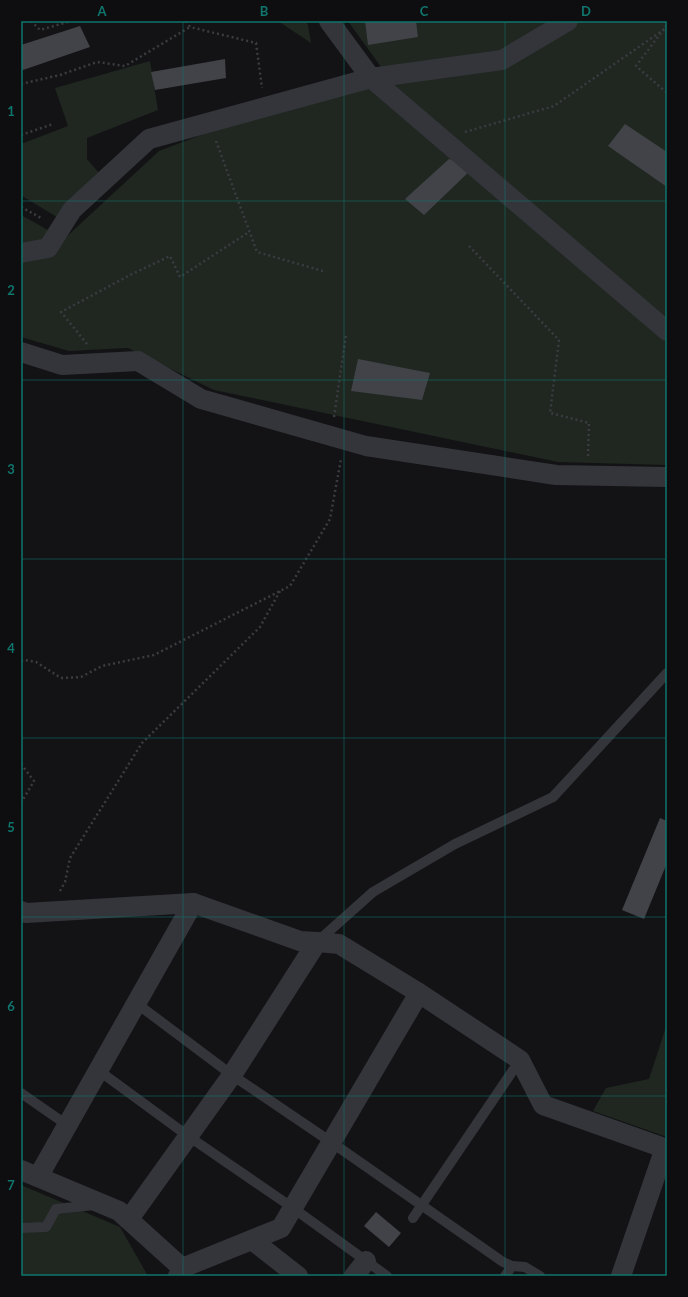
<svg xmlns="http://www.w3.org/2000/svg" width="688" height="1297" font-family="Lato,sans-serif">
	<rect width="100%" height="100%" fill="#131315"/>
	<g fill="#1f2720">
		<polygon points="278,21 305,21 308,25 311,43"/>
		<polygon points="348,21 667,21 667,465 558,462 214,390 128,348 69,351 21,337 21,215 64,239 159,151 381,67"/>
		<polygon points="150,61 158,110 87,138 87,159 99,173 57,217 22,196 21,144 68,126 55,88"/>
		<polygon points="667,1024 667,1137 593,1111 606,1088 649,1079"/>
		<polygon points="21,1185 120,1227 148,1276 21,1276"/>
	</g>
	<g fill="#424348">
		<polygon points="365,21 416,21 418,37 368,45"/>
		<polygon points="80,26 90,47 23,70 21,65 21,45"/>
		<polygon points="225,59 226,78 155,90 151,72"/>
		<polygon points="625,124 667,152 667,187 608,146"/>
		<polygon points="449,159 474,167 424,215 405,199"/>
		<polygon points="358,359 430,373 422,400 351,391"/>
		<polygon points="660,818 667,821 667,863 644,919 622,910"/>
		<polygon points="376,1212 401,1233 389,1247 364,1226"/>
	</g>
	<g fill="none" stroke-linecap="round" stroke-linejoin="round">
		<g stroke="#3a3c41" stroke-width="2.5" stroke-dasharray="2 3" stroke-linecap="butt">
			<polyline points="31,21 40,30 71,21"/>
			<polyline points="186,21 190,27 256,43 262,88"/>
			<polyline points="664,29 636,66 667,93"/>
			<polyline points="21,84 60,75 97,62 125,66 190,27"/>
			<polyline points="465,132 554,106 666,28 666,21"/>
			<polyline points="21,135 53,124"/>
			<polyline points="216,141 257,252 326,272"/>
			<polyline points="21,207 43,219"/>
			<polyline points="469,246 559,340 550,413 589,423 588,457"/>
			<polyline points="87,344 61,312 132,274 170,256 180,277 249,232"/>
			<polyline points="334,417 346,335"/>
			<polyline points="21,661 25,660 36,662 61,678 81,677 102,666 154,655 290,586 330,519 341,459"/>
			<polyline points="21,764 34,781 21,803"/>
			<polyline points="60,891 65,882 70,858 142,743 260,627 280,591"/>
		</g>
		<g stroke="#34353a" stroke-width="10">
			<polyline points="317,942 373,892 455,844 553,797 667,673"/>
			<polyline points="136,1003 232,1075 331,1142 503,1262 512,1266 525,1267 540,1276"/>
			<polyline points="98,1070 188,1136 293,1208 387,1276"/>
			<polyline points="21,1093 67,1125"/>
			<polyline points="413,1218 520,1060"/>
			<polyline points="21,1228 46,1227 56,1209 94,1205"/>
			<polyline points="505,1276 512,1266"/>
		</g>
		<g stroke="#34353a" stroke-width="20">
			<polyline points="329,21 371,78 667,331"/>
			<polyline points="21,253 48,248 72,210 149,139 371,78 502,60 568,21"/>
			<polyline points="21,352 62,365 138,361 201,399 366,446 556,475 667,477"/>
			<polyline points="21,911 26,913 193,903 300,941 317,942 339,944 419,993 520,1060 543,1105 667,1149"/>
			<polyline points="21,1170 119,1211 182,1268 178,1276"/>
			<polyline points="38,1177 193,903"/>
			<polyline points="129,1219 232,1075 317,942"/>
			<polyline points="252,1240 298,1276"/>
			<polyline points="182,1268 281,1228 419,993"/>
			<polyline points="354,1276 366,1261"/>
			<polyline points="621,1276 665,1148"/>
		</g>
	</g>
	<path fill="none" stroke="#0f766e" stroke-width="1" stroke-opacity="0.55" d="M183,21V1276M344,21V1276M505,21V1276M21,201H667M21,380H667M21,559H667M21,738H667M21,917H667M21,1096H667"/>
	<rect width="688" height="1297" fill="none" stroke="#0e0e10" stroke-width="44"/>
	<rect x="22" y="22" width="644" height="1253" fill="none" stroke="#0f766e" stroke-width="1.5"/>
	<g font-size="13" text-anchor="middle" font-weight="bold" fill="#0f766e">
		<text x="102" y="16">A</text>
		<text x="264" y="16">B</text>
		<text x="424" y="16">C</text>
		<text x="586" y="16">D</text>
		<text x="11" y="116">1</text>
		<text x="11" y="295">2</text>
		<text x="11" y="474">3</text>
		<text x="11" y="653">4</text>
		<text x="11" y="832">5</text>
		<text x="11" y="1011">6</text>
		<text x="11" y="1190">7</text>
	</g>
</svg>
